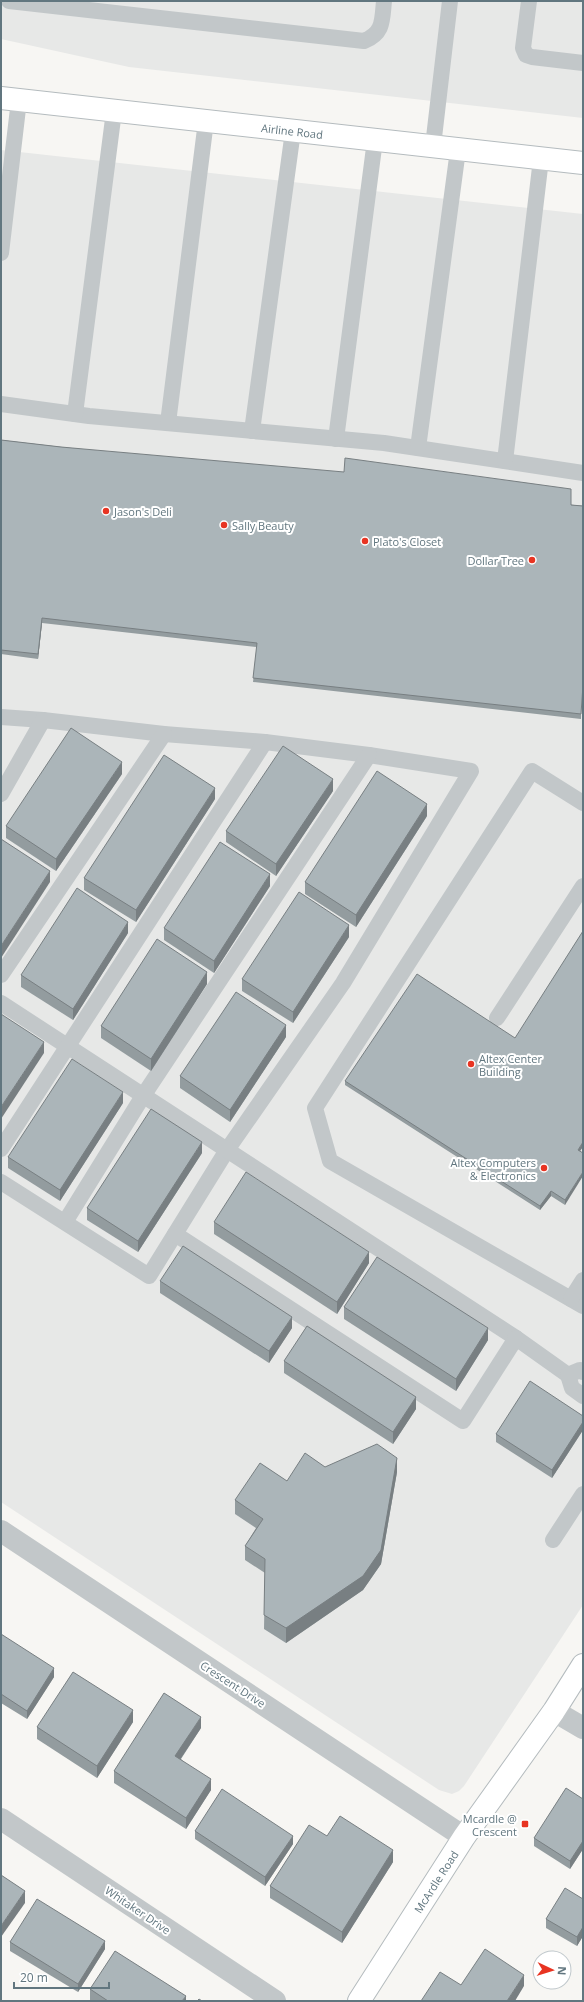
<svg xmlns="http://www.w3.org/2000/svg" width="584" height="2002" font-family="'Open Sans',sans-serif">
	<rect width="100%" height="100%" fill="#f7f6f3"/>
	<g fill="#e7e8e7">
		<polygon points="1,1 583,1 583,118 129,67 1,39"/>
		<polygon points="1,150 583,214 583,1605 464,1786 459,1791 452,1794 439,1790 1,1502"/>
	</g>
	<g fill="none" stroke-linecap="round" stroke-linejoin="round">
		<g stroke="#b4bbbe" stroke-width="24">
			<g id="secondary">
				<path id="s1" d="M1,98L583,163"/>
				<path id="s2" d="M359,2001L464,1837L554,1711L583,1665"/>
			</g>
		</g>
		<g stroke="#c2c7c9" stroke-width="16">
			<path d="M9,1L364,41C384,33 382,20 384,1"/>
			<polyline points="529,1 523,48 526,55 532,57 583,63"/>
			<polyline points="433,146 450,1"/>
			<polyline points="1,253 19,100"/>
			<polyline points="1,404 89,416 384,443 583,473"/>
			<polyline points="75,414 114,111"/>
			<polyline points="168,423 206,121"/>
			<polyline points="252,431 293,131"/>
			<polyline points="336,439 375,140"/>
			<polyline points="418,448 458,150"/>
			<polyline points="505,461 541,159"/>
			<polyline points="1,717 43,720"/>
			<polyline points="1,794 43,720 164,734 265,742 369,755 471,771 343,983 227,1150 149,1276 1,1182"/>
			<polyline points="583,803 532,771 315,1108 330,1161 583,1306"/>
			<polyline points="1,975 164,734"/>
			<polyline points="1,1003 516,1338 568,1375"/>
			<polyline points="497,1018 583,886"/>
			<polyline points="1,1149 265,742"/>
			<polyline points="65,1222 143,1096 369,755"/>
			<polyline points="175,1234 463,1421 516,1338"/>
			<polyline points="571,1299 583,1280"/>
			<polyline points="583,1372 580,1370 568,1375 572,1388 583,1396"/>
			<polyline points="553,1540 583,1494"/>
		</g>
		<g stroke="#c2c7c9" stroke-width="22">
			<polyline points="1,1531 464,1837"/>
			<polyline points="554,1711 583,1728"/>
			<polyline points="1,1819 275,2001"/>
		</g>
		<use href="#secondary" stroke="#fff" stroke-width="22"/>
	</g>
	<g fill="#939c9f">
		<polygon points="1,440 583,506 581,719 253,682 257,647 42,623 38,659 1,654"/>
		<polygon points="122,774 56,871 6,838 6,826"/>
		<polygon points="333,791 276,876 226,842 226,831"/>
		<polygon points="215,799 136,922 84,890 84,878"/>
		<polygon points="427,816 356,927 305,894 305,882"/>
		<polygon points="270,886 214,973 164,940 164,928"/>
		<polygon points="128,933 73,1020 21,987 21,975"/>
		<polygon points="349,937 293,1023 242,991 242,979"/>
		<polygon points="207,984 151,1071 101,1038 101,1026"/>
		<polygon points="286,1037 230,1122 180,1088 180,1076"/>
		<polygon points="345,1081 580,1151 565,1205 551,1196 540,1210 345,1085"/>
		<polygon points="123,1103 60,1201 8,1168 8,1157"/>
		<polygon points="202,1153 138,1252 87,1220 87,1208"/>
		<polygon points="214,1222 369,1263 337,1314 214,1234"/>
		<polygon points="160,1281 292,1328 269,1363 160,1293"/>
		<polygon points="344,1307 488,1340 456,1391 344,1319"/>
		<polygon points="284,1361 416,1409 393,1444 284,1373"/>
		<polygon points="583,1416 583,1430 552,1478 496,1442 496,1434"/>
		<polygon points="325,1467 397,1472 381,1564 363,1590 286,1643 264,1629 265,1573 245,1560 245,1546 256,1528 235,1514 235,1500"/>
		<polygon points="1,1634 54,1677 27,1719 1,1703"/>
		<polygon points="133,1722 97,1778 37,1739 37,1727"/>
		<polygon points="201,1728 181,1759 211,1790 186,1829 114,1783 114,1771"/>
		<polygon points="583,1799 583,1849 570,1869 534,1846 534,1838"/>
		<polygon points="195,1831 293,1844 265,1886 195,1839"/>
		<polygon points="327,1836 393,1862 342,1943 270,1898 270,1886"/>
		<polygon points="583,1899 583,1936 577,1946 546,1928 546,1919"/>
		<polygon points="10,1942 105,1949 78,1992 10,1951"/>
		<polygon points="90,1989 186,2001 90,2001"/>
	</g>
	<g fill="#787f82">
		<polygon points="42,618 42,623 38,659 38,654"/>
		<polygon points="122,762 122,774 56,871 56,859"/>
		<polygon points="333,779 333,791 276,876 276,864"/>
		<polygon points="215,788 215,799 136,922 136,910"/>
		<polygon points="427,804 427,816 356,927 356,915"/>
		<polygon points="50,871 50,882 1,958 1,946"/>
		<polygon points="270,874 270,886 214,973 214,961"/>
		<polygon points="128,922 128,933 73,1020 73,1009"/>
		<polygon points="349,925 349,937 293,1023 293,1012"/>
		<polygon points="207,972 207,984 151,1071 151,1059"/>
		<polygon points="286,1025 286,1037 230,1122 230,1110"/>
		<polygon points="44,1042 44,1053 1,1119 1,1107"/>
		<polygon points="123,1092 123,1103 60,1201 60,1190"/>
		<polygon points="202,1142 202,1153 138,1252 138,1241"/>
		<polygon points="583,1142 583,1147 578,1154 578,1150"/>
		<polygon points="583,1172 583,1176 565,1205 565,1200"/>
		<polygon points="551,1191 551,1196 540,1210 540,1206"/>
		<polygon points="369,1252 369,1263 337,1314 337,1302"/>
		<polygon points="292,1317 292,1328 269,1363 269,1351"/>
		<polygon points="488,1328 488,1340 456,1391 456,1379"/>
		<polygon points="416,1397 416,1409 393,1444 393,1432"/>
		<polygon points="583,1422 583,1430 552,1478 552,1470"/>
		<polygon points="397,1458 397,1472 381,1564 363,1590 286,1643 286,1628"/>
		<polygon points="54,1668 54,1677 27,1719 27,1711"/>
		<polygon points="133,1710 133,1722 97,1778 97,1766"/>
		<polygon points="201,1717 201,1728 175,1767 175,1756"/>
		<polygon points="211,1779 211,1790 186,1829 186,1818"/>
		<polygon points="293,1836 293,1844 265,1886 265,1877"/>
		<polygon points="583,1841 583,1849 570,1869 570,1861"/>
		<polygon points="393,1850 393,1862 342,1943 342,1932"/>
		<polygon points="25,1891 25,1903 1,1937 1,1926"/>
		<polygon points="583,1927 583,1936 577,1946 577,1937"/>
		<polygon points="105,1941 105,1949 78,1992 78,1984"/>
		<polygon points="524,1975 524,1986 515,2001 507,2001"/>
		<polygon points="186,1996 186,2001 182,2001"/>
	</g>
	<g fill="#abb5b9" stroke="#787f82">
		<polygon points="1,440 61,447 344,472 345,458 571,489 571,505 583,506 583,685 581,714 253,678 257,643 42,618 38,654 1,650"/>
		<polygon points="71,728 122,762 56,859 6,826"/>
		<polygon points="283,746 333,779 276,864 226,831"/>
		<polygon points="164,755 215,788 136,910 84,878"/>
		<polygon points="377,771 427,804 356,915 305,882"/>
		<polygon points="1,839 50,871 1,946"/>
		<polygon points="220,842 270,874 214,961 164,928"/>
		<polygon points="77,888 128,922 73,1009 21,975"/>
		<polygon points="299,892 349,925 293,1012 242,979"/>
		<polygon points="583,931 583,1142 578,1150 583,1153 583,1172 565,1200 551,1191 540,1206 345,1081 417,974 515,1038"/>
		<polygon points="157,939 207,972 151,1059 101,1026"/>
		<polygon points="236,992 286,1025 230,1110 180,1076"/>
		<polygon points="1,1014 44,1042 1,1107"/>
		<polygon points="72,1059 123,1092 60,1190 8,1157"/>
		<polygon points="151,1109 202,1142 138,1241 87,1208"/>
		<polygon points="246,1172 369,1252 337,1302 214,1222"/>
		<polygon points="183,1246 292,1317 269,1351 160,1281"/>
		<polygon points="377,1257 488,1328 456,1379 344,1307"/>
		<polygon points="307,1326 416,1397 393,1432 284,1361"/>
		<polygon points="530,1381 583,1416 583,1422 552,1470 496,1434"/>
		<polygon points="377,1444 397,1458 381,1550 363,1576 286,1628 264,1615 265,1559 245,1546 263,1519 235,1500 260,1463 287,1481 305,1453 325,1467"/>
		<polygon points="1,1634 54,1668 27,1711 1,1694"/>
		<polygon points="73,1672 133,1710 97,1766 37,1727"/>
		<polygon points="164,1693 201,1717 175,1756 211,1779 186,1818 114,1771"/>
		<polygon points="566,1788 583,1799 583,1841 570,1861 534,1838"/>
		<polygon points="222,1789 293,1836 265,1877 195,1831"/>
		<polygon points="340,1816 393,1850 342,1932 270,1886 309,1825 327,1836"/>
		<polygon points="1,1875 25,1891 1,1926"/>
		<polygon points="565,1888 583,1899 583,1927 577,1937 546,1919"/>
		<polygon points="37,1899 105,1941 78,1984 10,1942"/>
		<polygon points="485,1949 524,1975 507,2001 421,2001 440,1972 461,1985"/>
		<polygon points="115,1951 186,1996 182,2001 108,2001 90,1989"/>
		<polygon points="199,1999 202,2001 197,2001"/>
	</g>
	<g fill="#e83422" stroke="#fff" stroke-width="1.5">
		<circle cx="106" cy="511" r="4"/>
		<circle cx="224" cy="525" r="4"/>
		<circle cx="365" cy="541" r="4"/>
		<circle cx="532" cy="560" r="4"/>
		<circle cx="471" cy="1064" r="4"/>
		<circle cx="544" cy="1168" r="4"/>
		<rect x="521" y="1820" width="8" height="8" rx="2"/>
	</g>
	<g text-anchor="middle" dominant-baseline="central" stroke-width="4" stroke-linejoin="round" paint-order="stroke">
		<g font-size="11" fill="#61767f" stroke="#fff">
			<text stroke="none"><textPath href="#s1" startOffset="293">Airline Road</textPath></text>
			<text transform="translate(233 1684) rotate(33)">Crescent Drive</text>
			<text stroke="none"><textPath href="#s2" startOffset="142">McArdle Road</textPath></text>
			<text transform="translate(138 1910) rotate(34)">Whitaker Drive</text>
		</g>
		<g font-size="11" fill="#61767f" stroke="#fff" text-anchor="start">
			<text x="114" y="511">Jason's Deli</text>
			<text x="232" y="525">Sally Beauty</text>
			<text x="373" y="541">Plato's Closet</text>
			<text x="524" y="560" text-anchor="end">Dollar Tree</text>
			<text x="479" y="1058">Altex Center<tspan x="479" dy="13">Building</tspan></text>
			<text x="536" y="1162" text-anchor="end">Altex Computers<tspan x="536" dy="13">&amp; Electronics</tspan></text>
			<text x="517" y="1818" text-anchor="end">Mcardle @<tspan x="517" dy="13">Crescent</tspan></text>
		</g>
	</g>
	<rect width="584" height="2002" fill="none" stroke="#61767f" stroke-width="4"/>
	<g transform="translate(552 1970) rotate(94)"><circle r="19" fill="#ffffff" stroke="#c0c8cc"/>
	<path d="M0-3L7 15L0 10L-7 15Z" fill="#e83422"/>
	<text y="-6" font-size="11" font-weight="bold" text-anchor="middle" fill="#61767f">N</text>
	</g>
	<path d="M14 1982v6h95v-6" fill="none" stroke="#61767f" stroke-width="2"/>
	<text x="20" y="1982" font-size="12" fill="#61767f" stroke="#ffffff" stroke-width="3" paint-order="stroke">20 m</text>
</svg>
